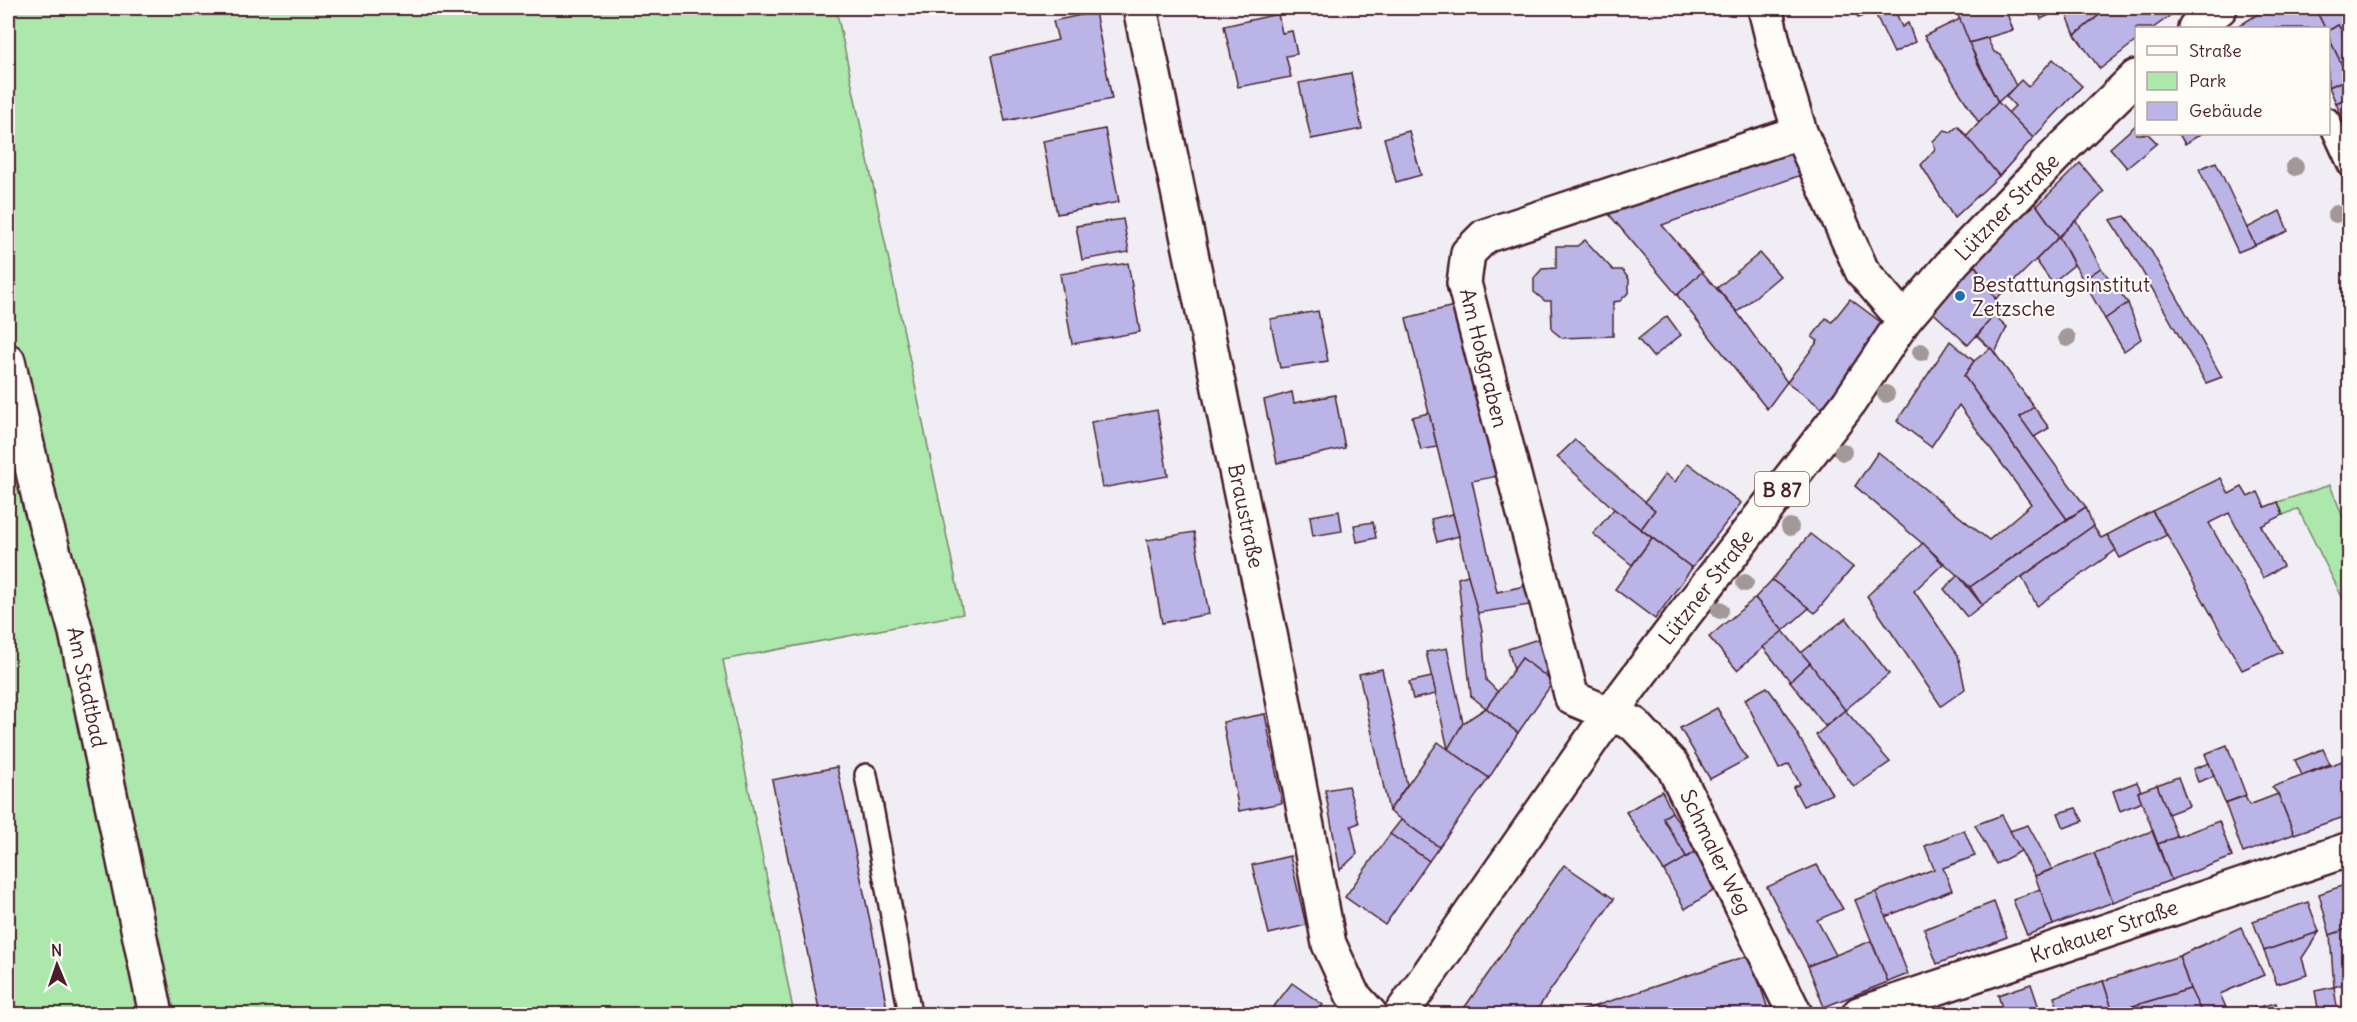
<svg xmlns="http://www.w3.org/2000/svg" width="2357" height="1022" font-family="Delius,sans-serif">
	<rect width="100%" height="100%" fill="#f0eef4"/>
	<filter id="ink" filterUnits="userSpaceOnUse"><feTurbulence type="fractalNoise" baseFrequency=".0167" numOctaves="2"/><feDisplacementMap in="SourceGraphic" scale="12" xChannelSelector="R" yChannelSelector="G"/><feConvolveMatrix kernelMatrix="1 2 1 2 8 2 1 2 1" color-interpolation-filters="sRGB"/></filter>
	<g filter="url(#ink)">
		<g fill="#ace7ac" stroke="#7b836c" stroke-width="1.5">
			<polygon points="8,8 836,8 963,614 723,660 794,1014 8,1014"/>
			<polygon points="2330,485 2349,532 2349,611 2298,509 2283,515 2278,502"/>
		</g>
		<g fill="#bbb5e7" stroke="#4a1f2b" stroke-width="1.5">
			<polygon points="1855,8 1873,8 1874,11 1858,18"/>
			<polygon points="1883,8 1894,8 1902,27 1908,23 1915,42 1894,53 1874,11"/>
			<polygon points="1955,8 2005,8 2013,30 1969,43"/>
			<polygon points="2037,8 2064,8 2041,19"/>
			<polygon points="2064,8 2096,8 2099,15 2075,35"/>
			<polygon points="2108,8 2181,8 2153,28 2136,28 2136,41 2100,69 2075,35"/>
			<polygon points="2267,8 2315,8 2325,28 2236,28"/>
			<polygon points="2315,8 2350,8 2350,44 2338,25 2328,31 2328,28 2325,28"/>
			<polygon points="1095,12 1112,99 1005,121 991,56 1058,40 1053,21"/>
			<polygon points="1278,14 1282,33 1292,31 1297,54 1286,56 1291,77 1238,87 1224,26"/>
			<polygon points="1960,19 1977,62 1998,102 1979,123 1924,36"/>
			<polygon points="2338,25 2350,44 2350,97 2336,103 2329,87 2348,78 2328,36 2328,31"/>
			<polygon points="2328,36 2348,78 2329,87 2328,86"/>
			<polygon points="1987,38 1994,52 2001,55 2016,86 1998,102 1969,43"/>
			<polygon points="2053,59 2082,86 2033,138 2008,113 2015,106 2006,96 2021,80 2028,87"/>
			<polygon points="1351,73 1362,129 1311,139 1299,83"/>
			<polygon points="2350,97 2350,139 2336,103"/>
			<polygon points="1998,102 2033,138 1999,176 1966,137"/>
			<polygon points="2136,125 2136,134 2148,134 2157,143 2127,168 2110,148"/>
			<polygon points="1958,126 1999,176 1954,218 1921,165 1935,149 1933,141 1945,130 1951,132"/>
			<polygon points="1105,129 1119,202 1057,214 1043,141"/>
			<polygon points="1409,131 1421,175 1396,182 1384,138"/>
			<polygon points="2179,134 2201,134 2185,144"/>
			<polygon points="1788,150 1801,175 1662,225 1702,272 1677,295 1608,213"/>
			<polygon points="2216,162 2255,245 2238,252 2199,169"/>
			<polygon points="2080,163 2104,192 2059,237 2037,206"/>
			<polygon points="2024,193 2037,206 2059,237 1996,299 1968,254"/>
			<polygon points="2280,211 2288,231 2255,245 2247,228"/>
			<polygon points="2125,216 2150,249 2222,377 2206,383 2134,257 2110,220"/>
			<polygon points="1123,219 1129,252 1082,260 1076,226"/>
			<polygon points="2076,220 2101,268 2083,280 2059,237"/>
			<polygon points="2059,237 2074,265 2052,283 2036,260"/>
			<polygon points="1585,240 1613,270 1622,270 1629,279 1629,292 1620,301 1613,302 1613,336 1562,338 1552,330 1551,301 1545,301 1534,292 1534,278 1542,269 1556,268 1556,246 1577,246"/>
			<polygon points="1760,253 1780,276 1737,312 1717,288"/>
			<polygon points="1968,254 2001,308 1968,345 1926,306"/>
			<polygon points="1128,263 1140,332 1072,344 1060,274"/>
			<polygon points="2101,268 2128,303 2105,319 2083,280"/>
			<polygon points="1702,272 1737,312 1787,382 1767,409 1677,295"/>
			<polygon points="1850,299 1886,326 1823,409 1787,382 1818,341 1812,337 1826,318 1832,322"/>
			<polygon points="2128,303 2141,339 2124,351 2105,319"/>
			<polygon points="1454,306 1498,476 1472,481 1497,592 1525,586 1530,605 1477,613 1406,318"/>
			<polygon points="1318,311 1328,361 1280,368 1270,319"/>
			<polygon points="1994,315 2007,327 1995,353 1977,336"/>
			<polygon points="1667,316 1681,335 1653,357 1638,339"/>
			<polygon points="1950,341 1974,361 1964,376 2067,519 1970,587 1930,550 1855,486 1878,452 1989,540 2031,504 1959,405 1931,447 1897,421"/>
			<polygon points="1991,348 2034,407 2020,417 2086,507 2067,519 1964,376 1974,361"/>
			<polygon points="1292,392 1294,403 1335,395 1345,448 1277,463 1264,400"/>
			<polygon points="2034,407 2049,428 2034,437 2020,417"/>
			<polygon points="1157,410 1168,476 1102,488 1091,422"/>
			<polygon points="1429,413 1437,447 1421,450 1412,417"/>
			<polygon points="1575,440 1655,510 1641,529 1614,509 1557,457"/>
			<polygon points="1688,463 1741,503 1692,568 1641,529 1655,510 1645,502 1665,474 1675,482"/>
			<polygon points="2221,478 2229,494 2242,487 2248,497 2258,492 2265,507 2278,502 2283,515 2261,526 2283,566 2263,578 2229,513 2209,523 2282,652 2242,670 2167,535 2152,511"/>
			<polygon points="2086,507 2093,526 1982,605 1970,587"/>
			<polygon points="1614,509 1652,538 1632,565 1593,534"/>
			<polygon points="1339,511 1342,531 1313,536 1310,516"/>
			<polygon points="2152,511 2167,535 2120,558 2107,535"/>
			<polygon points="1453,514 1459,536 1437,542 1431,519"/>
			<polygon points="1373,522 1376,538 1357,542 1354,525"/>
			<polygon points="2093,526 2101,538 2107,535 2116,550 2037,606 2022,577"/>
			<polygon points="1194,532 1209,614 1162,623 1147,540"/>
			<polygon points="1810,534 1853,567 1815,613 1772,580"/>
			<polygon points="1652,538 1692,568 1655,619 1615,589"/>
			<polygon points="1923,543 1943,564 1914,591 1958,655 1965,689 1941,706 1867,596"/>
			<polygon points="1468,575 1482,630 1486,680 1498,692 1486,708 1471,696 1458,578"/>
			<polygon points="1958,575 1982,605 1967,617 1944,589"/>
			<polygon points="1772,580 1809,608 1783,631 1755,598"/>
			<polygon points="1755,598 1783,631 1737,670 1709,637"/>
			<polygon points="1846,618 1889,674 1845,710 1801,653"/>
			<polygon points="1783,631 1810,663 1790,681 1763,647"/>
			<polygon points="1541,638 1553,682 1522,658 1514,670 1508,649"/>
			<polygon points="1447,648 1463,723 1448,749 1426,652"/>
			<polygon points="1522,658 1553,682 1518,733 1486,708"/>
			<polygon points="1810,663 1845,710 1825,726 1790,681"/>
			<polygon points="1382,669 1407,785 1389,811 1359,674"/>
			<polygon points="1432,677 1436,694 1413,699 1409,682"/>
			<polygon points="1767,687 1781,706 1832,794 1803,806 1793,787 1800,784 1789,764 1779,769 1745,699"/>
			<polygon points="1486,708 1518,733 1489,778 1448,749 1463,723"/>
			<polygon points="1717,708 1747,759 1710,779 1680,728"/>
			<polygon points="1845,710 1890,762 1854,787 1816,735"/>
			<polygon points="1265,714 1282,803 1239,811 1223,722"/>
			<polygon points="1438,742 1489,778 1439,847 1389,811"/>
			<polygon points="2227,745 2246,795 2225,803 2205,754"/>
			<polygon points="2323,749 2330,764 2302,775 2295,760"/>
			<polygon points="2350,758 2350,815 2294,834 2278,794 2272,787"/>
			<polygon points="2209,763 2214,776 2198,782 2193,769"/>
			<polygon points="837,767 875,944 888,1014 820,1014 772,780"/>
			<polygon points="2178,777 2189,806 2168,814 2157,785"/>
			<polygon points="2137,782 2141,791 2138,792 2142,802 2120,811 2113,791"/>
			<polygon points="2157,785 2177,837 2158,844 2138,792"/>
			<polygon points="1348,786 1359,823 1351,826 1357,854 1340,870 1325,790"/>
			<polygon points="1662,791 1672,812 1663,818 1687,858 1664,871 1626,812"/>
			<polygon points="2278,794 2294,834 2243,853 2225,803 2245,796 2249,805"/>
			<polygon points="2076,808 2083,821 2064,828 2058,813"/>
			<polygon points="1672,812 1697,851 1687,858 1663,818"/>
			<polygon points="2002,815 2021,851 1996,864 1975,825"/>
			<polygon points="1401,820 1439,847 1429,861 1390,834"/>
			<polygon points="2219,821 2232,857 2171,880 2158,844"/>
			<polygon points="2028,825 2052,869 2035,876 2010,831"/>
			<polygon points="1964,830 1975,856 1943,868 1952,890 1885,917 1876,892 1934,869 1925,846"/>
			<polygon points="2152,831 2171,880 2113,902 2094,853"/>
			<polygon points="1390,834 1429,861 1385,925 1345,897"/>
			<polygon points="1697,851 1718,888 1685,909 1664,871"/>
			<polygon points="2094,853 2113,902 2053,925 2035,876"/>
			<polygon points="1290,856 1306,925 1269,934 1252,865"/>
			<polygon points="1564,865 1614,899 1534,1014 1460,1014"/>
			<polygon points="1817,865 1843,909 1817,920 1836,955 1808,966 1767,887"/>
			<polygon points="2350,883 2350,928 2330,935 2319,894"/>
			<polygon points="2040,889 2053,925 2027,935 2013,900"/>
			<polygon points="1876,892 1908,974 1888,982 1855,900"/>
			<polygon points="1994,902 2007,937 1937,964 1924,929"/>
			<polygon points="2308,902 2319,932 2264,951 2253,921"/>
			<polygon points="2241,927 2264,975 2220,994 2229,1014 2202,1014 2190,989 2179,956"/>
			<polygon points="2350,928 2350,982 2334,987 2330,935"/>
			<polygon points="2319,932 2302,958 2307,975 2277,984 2264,951"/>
			<polygon points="1871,941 1888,982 1824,1007 1808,966"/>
			<polygon points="1750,955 1769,1012 1762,1014 1571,1014"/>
			<polygon points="2179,956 2190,989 2113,1012 2103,981"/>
			<polygon points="2103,981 2113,1012 2103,1014 2060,1014 2054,997"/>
			<polygon points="1292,983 1323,1005 1316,1014 1268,1014"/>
			<polygon points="2031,984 2041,1014 2004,1014 1998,995"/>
			<polygon points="2334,987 2338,1014 2319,1014 2315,991"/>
			<polygon points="2190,989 2201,1011 2192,1014 2114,1014 2113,1012"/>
			<polygon points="2276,1003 2279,1014 2230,1014"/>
		</g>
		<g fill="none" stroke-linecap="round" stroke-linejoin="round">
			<g stroke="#4a1f2b" stroke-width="26">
				<g id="service">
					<polyline points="2328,119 2350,167"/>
					<polyline points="866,775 910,1014"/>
				</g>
			</g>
			<g stroke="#4a1f2b" stroke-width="38">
				<g id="minor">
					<polyline points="1140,8 1279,677 1329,944 1352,994 1370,1014"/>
					<polyline points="1765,8 1777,58 1800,132 1862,271 1904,320"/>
					<polyline points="8,361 41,507 76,632 156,1014"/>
					<polyline points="1795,1014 1673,766 1634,724 1572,698 1464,283 1468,253 1485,236 1800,132"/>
					<polyline points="1859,1014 2350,849"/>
				</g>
			</g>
			<g stroke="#4a1f2b" stroke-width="38">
				<g id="primary">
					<polyline points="2195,28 2220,8"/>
					<polyline points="1401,1014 1609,715 1684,615 1848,404 1904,320 1954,261 2059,152 2136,77"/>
				</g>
			</g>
			<use href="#service" stroke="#fdfcf7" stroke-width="21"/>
			<use href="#minor" stroke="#fdfcf7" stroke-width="33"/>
			<use href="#primary" stroke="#fdfcf7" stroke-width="33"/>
		</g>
		<g fill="#a29897">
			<circle cx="2295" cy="167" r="9"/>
			<circle cx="2336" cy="214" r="9"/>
			<circle cx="2067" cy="338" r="9"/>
			<circle cx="1921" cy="352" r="9"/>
			<circle cx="1886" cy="394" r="9"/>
			<circle cx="1843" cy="452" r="9"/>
			<circle cx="1790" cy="527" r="9"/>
			<circle cx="1745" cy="583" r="9"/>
			<circle cx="1720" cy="610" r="9"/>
		</g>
	</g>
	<circle fill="#1f6fb2" stroke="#fdfcf7" stroke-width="2" cx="1960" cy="296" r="6"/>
	<g text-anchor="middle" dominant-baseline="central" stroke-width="4.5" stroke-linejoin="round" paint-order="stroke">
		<rect fill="#fdfcf7" stroke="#806168" stroke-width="1.5" x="1755" y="472" width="54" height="34" rx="4.5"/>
		<g font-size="20" font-weight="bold" fill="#4a1f2b">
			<text x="1782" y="489">B 87</text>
		</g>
		<g font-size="21" fill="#4a1f2b" stroke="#fdfcf7">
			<text transform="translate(2007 207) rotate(-46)">Lützner Straße</text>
			<text transform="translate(1484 358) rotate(76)">Am Hoßgraben</text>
			<text transform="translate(1246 516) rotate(78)">Braustraße</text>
			<text transform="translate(1706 587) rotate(-52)">Lützner Straße</text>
			<text transform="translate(87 687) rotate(78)">Am Stadtbad</text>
			<text transform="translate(1716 852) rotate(64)">Schmaler Weg</text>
			<text transform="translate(2104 931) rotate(-19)">Krakauer Straße</text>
		</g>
		<g font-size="21" fill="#4a1f2b" stroke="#fdfcf7" text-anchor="start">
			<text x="1972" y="284">Bestattungsinstitut<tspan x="1972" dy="24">Zetzsche</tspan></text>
		</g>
	</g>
	<rect width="2357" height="1022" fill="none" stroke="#fdfcf7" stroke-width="30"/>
	<rect x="15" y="15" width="2327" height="992" fill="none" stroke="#4a1f2b" stroke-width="2" filter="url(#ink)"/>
	<rect x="2135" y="27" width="195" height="108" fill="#fdfcf7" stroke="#b5a4a5" stroke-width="1.5"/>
	<rect x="2147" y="46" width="30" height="9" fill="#fdfcf7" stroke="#b5a4a5" stroke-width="1.5"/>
	<text x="2189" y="57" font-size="18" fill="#4a1f2b">Straße</text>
	<rect x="2147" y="72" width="30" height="18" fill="#ace7ac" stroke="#b5a4a5" stroke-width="1.5"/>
	<text x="2189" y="87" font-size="18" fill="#4a1f2b">Park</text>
	<rect x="2147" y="102" width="30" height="18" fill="#bbb5e7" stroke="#b5a4a5" stroke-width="1.5"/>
	<text x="2189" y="117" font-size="18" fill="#4a1f2b">Gebäude</text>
	<g transform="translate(57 965) rotate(358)" stroke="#fdfcf7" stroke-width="4.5" paint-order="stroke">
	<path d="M0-4.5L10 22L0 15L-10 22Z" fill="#4a1f2b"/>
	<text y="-9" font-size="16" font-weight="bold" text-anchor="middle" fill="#4a1f2b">N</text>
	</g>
</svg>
